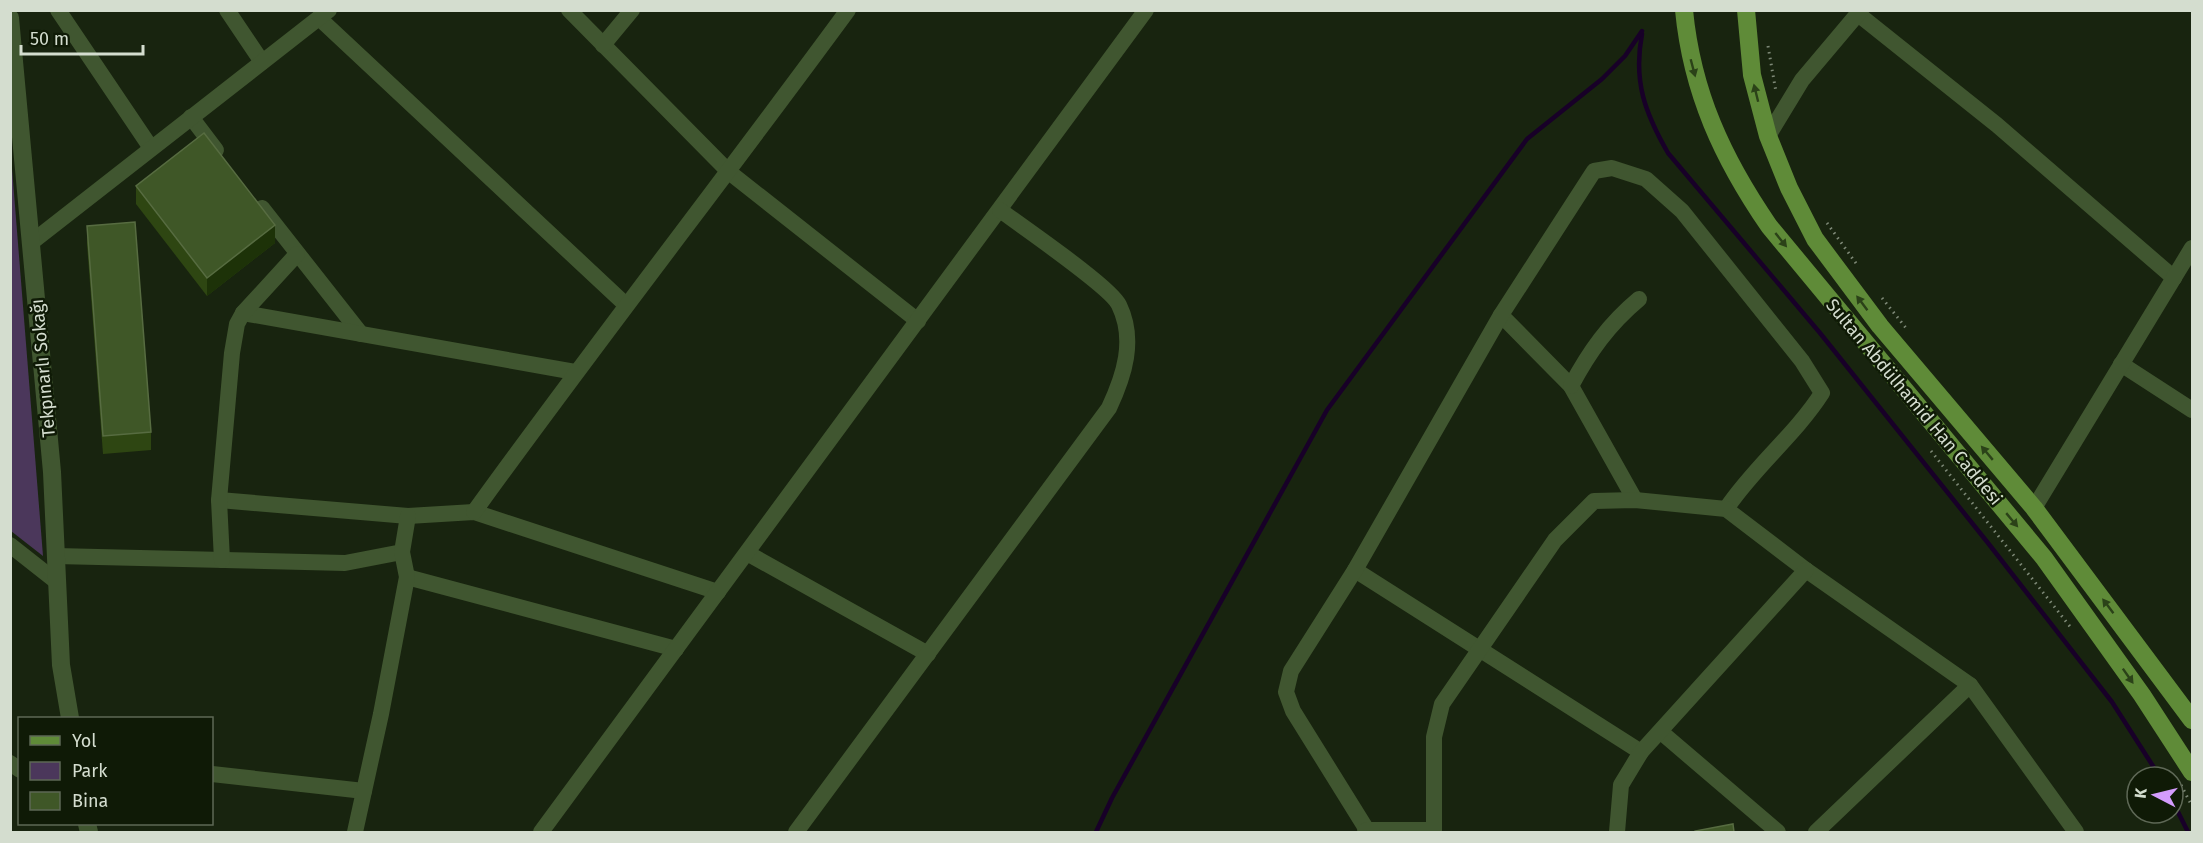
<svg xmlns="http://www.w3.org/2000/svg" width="2203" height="843" font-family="'Fira Sans',sans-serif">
	<rect width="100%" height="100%" fill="#18240f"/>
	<polygon fill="#4b375b" points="10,156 11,156 43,556 11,531"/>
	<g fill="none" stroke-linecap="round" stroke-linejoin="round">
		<g stroke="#180028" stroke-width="4.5">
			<path d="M1642,34C1633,81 1645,113 1668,153L1820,333L1988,543L2112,702L2160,777"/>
			<polyline points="2173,802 2188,832"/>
			<polyline points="1096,832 1112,798 1327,410 1527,139 1602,79 1625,56 1642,31"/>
		</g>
		<g stroke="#7e8977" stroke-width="3" stroke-dasharray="1.5 4.5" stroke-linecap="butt">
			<polyline points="1768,46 1776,92"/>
			<polyline points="1827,223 1858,266"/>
			<polyline points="1882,298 1906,328"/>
			<polyline points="1931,451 2072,629"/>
			<polyline points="2181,785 2192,806"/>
		</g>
		<g stroke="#405630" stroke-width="16">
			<polyline points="58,10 151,148"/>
			<polyline points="227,10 262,62"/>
			<polyline points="569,10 729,172 918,321"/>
			<polyline points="1858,14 1997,125 2174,278"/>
			<polyline points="319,18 626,305"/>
			<polyline points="603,45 632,10"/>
			<polyline points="191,117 216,150"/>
			<polyline points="1768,136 1802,80 1861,10"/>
			<polyline points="262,208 361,334"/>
			<polyline points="32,242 329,10"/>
			<polyline points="243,313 575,372"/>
			<polyline points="1501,315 1571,386 1635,500"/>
			<polyline points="2121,364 2192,410"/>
			<path d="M1571,386C1589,352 1609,324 1639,299"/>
			<polyline points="219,500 408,516 474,512 718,592"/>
			<polyline points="2034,508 2192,248"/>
			<path d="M474,512C596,343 724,179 848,10"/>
			<polyline points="10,545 57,582"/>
			<polyline points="747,553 928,654"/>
			<polyline points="56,556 345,563 402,552"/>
			<polyline points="222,560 219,500 232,353 237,324 243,313 297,254"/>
			<polyline points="1355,570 1641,752"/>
			<polyline points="407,577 676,649"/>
			<polyline points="1661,732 1778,832"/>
			<polyline points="10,763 20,770"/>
			<polyline points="212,774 364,791"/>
			<path d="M1367,830L1293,711L1286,692L1291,671L1355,570L1501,315L1594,171L1612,168L1646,179L1682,211L1802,361L1822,393C1795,435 1754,467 1726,509"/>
			<polyline points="355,832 381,714 407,577 402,552 408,516"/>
			<polyline points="541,832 1146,10"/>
			<path d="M796,832L1109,408C1124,376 1136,340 1119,305C1111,287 1021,226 1000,210"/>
			<polyline points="1365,832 1367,830 1434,830"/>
			<polyline points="1434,832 1434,737 1442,704 1555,540 1594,501 1635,500 1726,509 1806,570 1970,685 2076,832"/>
			<polyline points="1617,832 1621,785 1641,752 1806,570"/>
			<polyline points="1816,832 1970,685"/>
		</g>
		<g stroke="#405630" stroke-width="18">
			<polyline points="10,18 52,472 61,665 70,718"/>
			<polyline points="87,824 89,832"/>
		</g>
		<g stroke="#5f8b38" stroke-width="18">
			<path d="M1684,10C1692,93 1723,159 1769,226L2044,558L2142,695L2192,772"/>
			<polyline points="1746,10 1752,75 1768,136 1789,188 1815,239 1880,326 2034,508 2192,720"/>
		</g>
	</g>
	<g fill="#2e4612">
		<polygon points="136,186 275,243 207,296 136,204"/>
		<polygon points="87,226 151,432 151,450 103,454 87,244"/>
	</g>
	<polygon fill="#1d3208" points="275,225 275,243 207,296 207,278"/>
	<g fill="#3f5727" stroke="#576c41" stroke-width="1.5">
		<polygon points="204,133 275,225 207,278 136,186"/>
		<polygon points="135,222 151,432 103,436 87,226"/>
		<polygon points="1733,824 1734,832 1695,832 1695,831"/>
	</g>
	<defs><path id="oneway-solid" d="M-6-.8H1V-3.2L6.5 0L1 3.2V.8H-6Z" transform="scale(1.5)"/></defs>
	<g fill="#2b4218">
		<use href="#oneway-solid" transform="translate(1693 68) rotate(75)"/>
		<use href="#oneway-solid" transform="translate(1756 93) rotate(-104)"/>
		<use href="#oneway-solid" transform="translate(1781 240) rotate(51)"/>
		<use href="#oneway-solid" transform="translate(1862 303) rotate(-127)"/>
		<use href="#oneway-solid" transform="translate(1987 453) rotate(-130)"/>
		<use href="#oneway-solid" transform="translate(2012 520) rotate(50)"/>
		<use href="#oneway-solid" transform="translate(2108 606) rotate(-127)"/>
		<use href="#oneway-solid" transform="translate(2128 676) rotate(55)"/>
	</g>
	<g text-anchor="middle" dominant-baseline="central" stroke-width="5" stroke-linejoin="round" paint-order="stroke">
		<g font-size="18" fill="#d4ddcf" stroke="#0f1a06">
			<text transform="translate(43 368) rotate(-95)">Tekpınarlı Sokağı</text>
			<text transform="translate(1914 402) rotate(50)">Sultan Abdülhamid Han Caddesi</text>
		</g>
	</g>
	<rect width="2203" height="843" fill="none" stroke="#d4ddcf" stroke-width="24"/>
	<rect x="18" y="717" width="195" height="108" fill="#0f1a06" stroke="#5e6856" stroke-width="1.5"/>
	<rect x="30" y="736" width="30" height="9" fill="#5f8b38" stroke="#5e6856" stroke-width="1.5"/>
	<text x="72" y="747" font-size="18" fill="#d4ddcf">Yol</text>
	<rect x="30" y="762" width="30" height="18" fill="#4b375b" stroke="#5e6856" stroke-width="1.5"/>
	<text x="72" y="777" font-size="18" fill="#d4ddcf">Park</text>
	<rect x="30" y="792" width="30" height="18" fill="#3f5727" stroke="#5e6856" stroke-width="1.5"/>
	<text x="72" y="807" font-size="18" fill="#d4ddcf">Bina</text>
	<g transform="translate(2155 795) rotate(277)"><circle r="28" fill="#0f1a06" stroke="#5e6856" stroke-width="1.5"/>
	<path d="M0-4.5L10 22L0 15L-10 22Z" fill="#d39cfc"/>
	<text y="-9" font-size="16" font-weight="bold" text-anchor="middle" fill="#d4ddcf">K</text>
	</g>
	<path d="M21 45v9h122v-9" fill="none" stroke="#d4ddcf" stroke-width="3"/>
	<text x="30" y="45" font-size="18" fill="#d4ddcf" stroke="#0f1a06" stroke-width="4.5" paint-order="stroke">50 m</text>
</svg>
